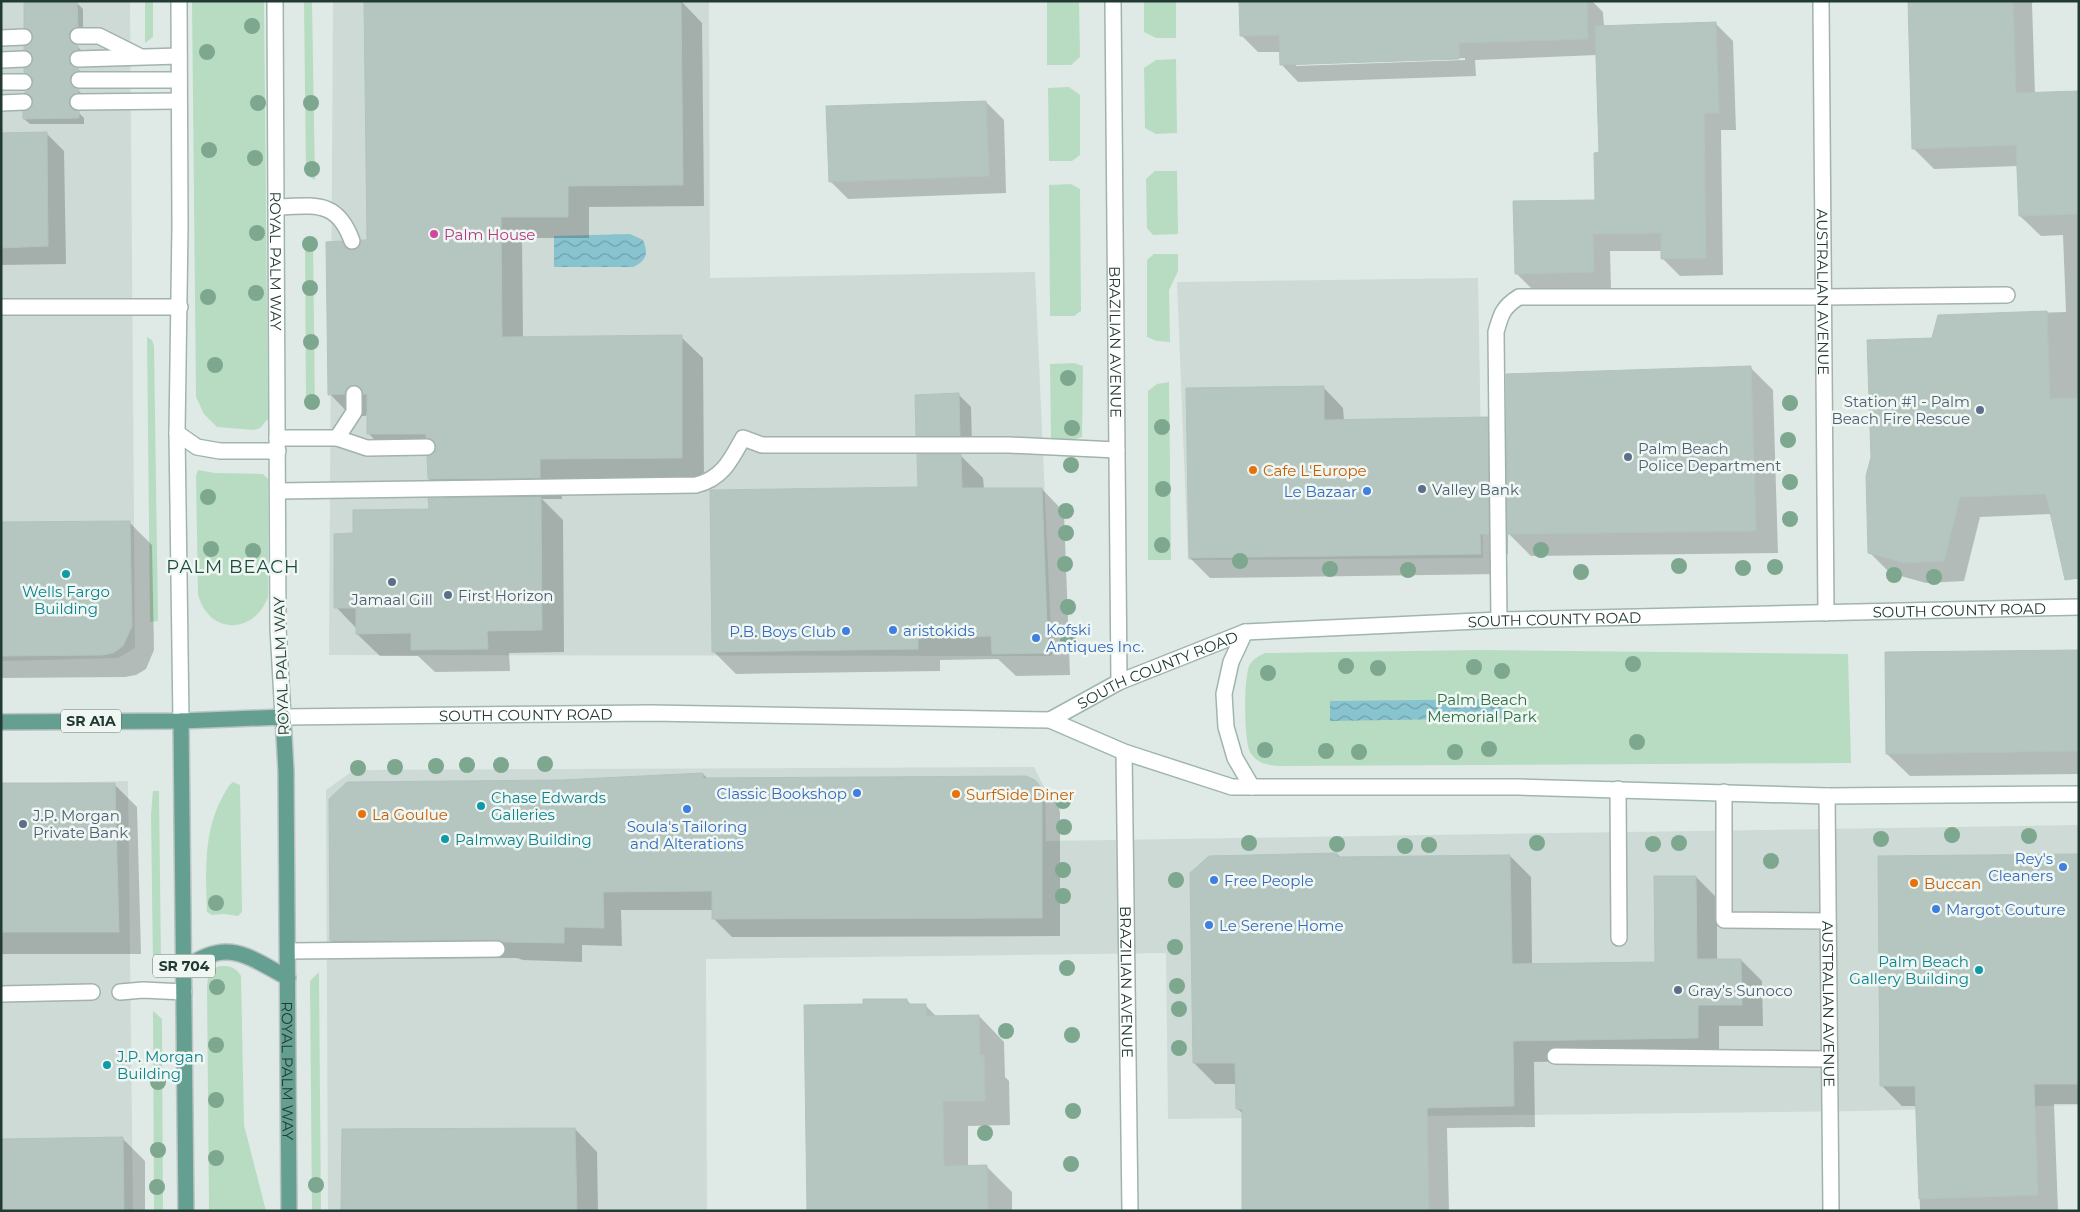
<svg xmlns="http://www.w3.org/2000/svg" width="2080" height="1212" font-family="Montserrat,sans-serif">
	<defs>
		<pattern id="water-waves" width="16" height="10" patternUnits="userSpaceOnUse" patternTransform="scale(1.25)"><rect width="16" height="10" fill="#88c4cf"/><path d="M0 5q4-4 8 0t8 0" fill="none" stroke="#6fa0a9"/></pattern>
	</defs>
	<rect width="100%" height="100%" fill="#dfeae6"/>
	<g fill="#cedad5">
		<polygon points="1,1 130,1 135,648 118,658 1,661"/>
		<polygon points="333,1 709,1 710,278 1035,272 1052,656 329,655"/>
		<polygon points="1478,278 1483,558 1188,560 1177,282"/>
		<polygon points="1034,767 1045,789 1046,841 2079,825 2079,1105 1861,1111 1168,1119 1166,953 706,959 707,1211 328,1211 326,790 354,770"/>
		<polygon points="128,781 133,1211 1,1211 1,784"/>
	</g>
	<g fill="#b8dcc2">
		<polygon points="145,1 153,1 153,37 145,43"/>
		<polygon points="192,1 264,1 268,419 260,428 254,430 217,427 204,414 196,397"/>
		<polygon points="304,1 312,1 315,180 306,175"/>
		<polygon points="1047,1 1079,1 1080,57 1071,65 1047,65"/>
		<polygon points="1144,1 1176,1 1176,38 1156,38 1144,32"/>
		<polygon points="1176,59 1177,133 1156,134 1145,128 1144,68 1156,60"/>
		<polygon points="1069,87 1080,95 1080,155 1072,161 1049,161 1048,88"/>
		<polygon points="1155,171 1177,171 1178,234 1153,235 1147,228 1146,179"/>
		<polygon points="1071,184 1080,189 1081,311 1074,316 1050,316 1049,185"/>
		<polygon points="313,238 315,410 306,407 305,242"/>
		<polygon points="1154,254 1178,254 1178,271 1169,290 1170,342 1157,341 1147,337 1147,260"/>
		<polygon points="147,337 152,340 154,346 158,621 150,622"/>
		<polygon points="1074,363 1083,366 1082,437 1076,439 1051,440 1050,364"/>
		<polygon points="1169,382 1171,560 1148,560 1148,391 1157,384"/>
		<path d="M198,470L215,473L263,474L268,479V597C254,635 208,635 198,594L196,476Z"/>
		<path d="M1481,650L1848,654L1851,763L1280,766C1268,765 1257,764 1250,752C1244,740 1243,676 1250,664C1254,658 1259,656 1265,653Z"/>
		<path d="M233,782L240,785L242,912L238,916L224,914L212,915L207,912C206,873 203,833 222,798C225,792 228,786 233,782Z"/>
		<polygon points="153,791 159,791 161,961 153,968 151,814"/>
		<path d="M220,966C230,966 236,967 241,976L244,1125L266,1211H209L207,986C208,976 210,969 220,966Z"/>
		<polygon points="319,972 321,1211 312,1211 310,981"/>
		<polygon points="153,1011 162,1019 163,1211 154,1211"/>
	</g>
	<g fill="url(#water-waves)">
		<path d="M630,234L643,240C649,254 646,261 633,267H554V236Z"/>
		<polygon points="1505,699 1506,718 1330,721 1330,701"/>
	</g>
	<g fill="#0003" fill-rule="evenodd">
		<polygon points="681,1 702,23 704,206 589,207 589,238 522,238 523,338 681,337 703,358 704,479 561,480 562,499 542,499 563,520 564,652 509,653 510,671 435,672 418,656 380,656 357,634 357,629 336,607 354,535 430,510 449,499 429,479 428,455 390,455 369,434 368,410 366,416 351,416 330,394 341,242 352,252 368,241"/>
		<path d="M1437,1H1592L1603,12L1604,27L1716,24L1733,41L1736,130H1721L1723,275L1680,276L1662,258V251H1610L1611,289L1534,291L1516,273L1596,201L1600,154L1597,55L1475,60L1476,76L1298,82L1282,65L1281,52H1258L1242,36ZM1465,58V60L1296,66V64Z"/>
		<polygon points="1909,1 2035,1 2032,3 2035,94 2079,92 2079,564 2052,514 1980,517 1964,581 1926,583 1890,573 1869,552 1939,316 2066,312 2063,235 2041,236 2020,216 2018,166 1934,169 1913,148"/>
		<polygon points="77,3 83,9 83,32 76,37 74,43 83,52 74,65 84,75 77,81 75,87 84,96 74,108 84,118 84,124 30,124 24,119 30,111 34,100 26,93 33,88 34,79 25,72 30,68 34,56 25,49 30,46 34,35 25,27"/>
		<polygon points="986,102 1004,120 1006,193 848,199 830,181"/>
		<polygon points="47,134 64,151 66,264 1,265 1,135"/>
		<polygon points="1750,367 1773,390 1778,553 1531,556 1508,533 1508,554 1500,554 1500,574 1210,578 1190,558 1323,387 1343,408 1344,421 1487,419 1508,439"/>
		<polygon points="958,394 971,407 972,447 929,447 917,435"/>
		<polygon points="961,456 983,478 984,489 1042,489 1064,512 1070,675 1016,676 998,659 940,660 940,671 736,674 714,652"/>
		<polygon points="129,522 152,545 154,650 146,669 136,675 125,677 1,678 1,523"/>
		<polygon points="2079,652 2079,774 1910,776 1887,754"/>
		<polygon points="703,774 708,779 1034,781 1059,806 1060,814 1060,936 732,937 713,918 713,910 621,910 622,946 582,945 582,962 523,960 517,958 350,959 332,941 561,782"/>
		<polygon points="114,784 137,807 141,954 1,954 1,785"/>
		<polygon points="1337,854 1341,858 1510,856 1531,877 1532,965 1656,964 1696,877 1717,898 1717,960 1741,960 1762,981 1763,1026 1719,1026 1719,1059 1534,1062 1535,1127 1447,1128 1449,1211 1244,1211 1243,1114 1237,1108 1237,1084 1215,1084 1194,1063"/>
		<polygon points="2079,855 2079,1104 2054,1104 2058,1211 1920,1211 1917,1106 1902,1106 1881,1085"/>
		<polygon points="907,1000 912,1006 926,1006 937,1017 979,1016 1004,1042 1005,1077 1009,1081 1010,1125 968,1126 968,1167 986,1166 1012,1192 1012,1211 808,1211 864,1005"/>
		<polygon points="575,1129 597,1152 598,1211 343,1211"/>
		<polygon points="122,1138 145,1161 145,1211 1,1211"/>
	</g>
	<g fill="#b5c5bf" stroke="#b2c4bd">
		<polygon points="364,1 681,1 683,185 568,186 568,217 501,217 502,337 682,335 682,458 540,459 540,478 428,479 427,456 435,452 436,446 432,439 426,438 426,434 367,434 367,394 363,394 359,386 354,385 346,389 345,394 328,395 326,242 342,241 346,248 352,250 359,247 361,240 367,240"/>
		<polygon points="1239,1 1587,1 1588,39 1459,43 1459,59 1280,65 1279,35 1240,36"/>
		<polygon points="1908,1 2013,1 2016,93 2079,91 2079,214 2019,216 2016,145 1912,149"/>
		<polygon points="24,2 77,2 78,27 70,31 69,36 73,44 78,45 78,50 73,51 69,59 70,64 78,68 79,71 71,75 70,80 74,88 79,89 78,93 73,94 69,102 70,107 79,111 79,118 23,119 23,111 29,110 33,102 32,97 24,93 32,87 33,82 32,77 24,73 24,68 29,67 33,59 32,54 24,50 24,46 29,45 33,37 32,32 24,28"/>
		<polygon points="1716,22 1719,113 1704,113 1706,258 1661,259 1661,233 1593,234 1594,272 1515,274 1513,201 1595,200 1594,153 1599,152 1595,26"/>
		<polygon points="986,101 989,176 829,182 826,106"/>
		<polygon points="47,132 48,246 1,248 1,133"/>
		<polygon points="2047,311 2050,399 2079,398 2079,578 2065,580 2046,494 1960,497 1944,561 1905,563 1868,553 1866,476 1871,457 1867,340 1932,338 1938,315"/>
		<polygon points="1751,366 1756,531 1507,534 1506,374"/>
		<polygon points="1324,386 1324,420 1488,417 1489,534 1480,534 1481,554 1189,558 1186,388"/>
		<polygon points="959,393 960,436 916,436 915,395"/>
		<polygon points="917,454 961,454 962,488 1042,488 1048,653 992,654 991,636 918,638 918,649 712,652 710,490 918,487"/>
		<polygon points="541,497 542,630 487,631 488,649 411,650 411,633 356,634 356,608 334,608 334,534 353,533 353,510 429,509 428,498"/>
		<polygon points="130,521 132,626 123,646 113,653 102,655 1,656 1,522"/>
		<polygon points="2079,650 2079,751 1886,754 1885,652"/>
		<polygon points="703,773 703,778 1026,776 1035,780 1040,786 1042,795 1042,918 712,919 712,891 603,892 604,928 564,927 564,943 503,942 497,940 330,941 329,799 347,782 561,780"/>
		<polygon points="1,783 115,783 119,932 1,932"/>
		<polygon points="1337,853 1337,857 1510,855 1512,964 1655,962 1654,876 1696,876 1697,959 1741,959 1742,1005 1698,1005 1698,1038 1513,1041 1514,1106 1427,1108 1429,1211 1242,1211 1242,1109 1236,1109 1235,1063 1193,1063 1190,873 1209,856"/>
		<polygon points="2079,854 2079,1084 2034,1084 2038,1195 1919,1199 1915,1086 1880,1086 1878,856"/>
		<polygon points="863,999 907,999 907,1004 926,1004 926,1016 979,1015 980,1055 984,1055 985,1101 943,1101 944,1166 987,1165 988,1211 807,1211 804,1005 863,1004"/>
		<polygon points="575,1128 577,1211 341,1211 342,1129"/>
		<polygon points="123,1137 124,1211 1,1211 1,1139"/>
	</g>
	<g fill="none" stroke-linecap="round" stroke-linejoin="round">
		<g stroke="#a2b2ad" stroke-width="18">
			<g id="lane">
				<polyline points="78,36 99,36 139,56"/>
				<polyline points="1,38 24,37"/>
				<polyline points="78,59 179,56"/>
				<polyline points="1,60 24,59"/>
				<polyline points="79,80 179,80"/>
				<polyline points="1,82 24,82"/>
				<polyline points="78,102 179,101"/>
				<polyline points="1,103 24,102"/>
				<path d="M276,207C314,206 337,199 352,241"/>
				<polyline points="1,307 180,307"/>
				<polyline points="277,438 337,438 367,448 427,447"/>
				<polyline points="337,438 354,412 354,394"/>
				<path d="M278,491L696,485C722,479 731,460 743,438L762,445H1009L1117,450"/>
				<path d="M1499,620L1496,332C1501,314 1503,307 1519,297H1824L2007,295"/>
				<polyline points="1618,789 1619,938"/>
				<polyline points="1724,792 1724,920 1828,921"/>
				<polyline points="288,951 497,949"/>
				<polyline points="120,992 143,990 184,992"/>
				<polyline points="1,994 92,992"/>
				<polyline points="1555,1056 1829,1059"/>
			</g>
		</g>
		<g stroke="#a2b2ad" stroke-width="18">
			<g id="street">
				<path id="s1" d="M1113,1L1119,682"/>
				<path id="s2" d="M1821,1L1826,613"/>
				<path id="s3" d="M1124,752L1130,1211"/>
				<path id="s4" d="M1827,796L1831,1211"/>
			</g>
		</g>
		<g stroke="#9fb6ae" stroke-width="18">
			<g id="secondary">
				<polyline points="179,1 180,226 177,433 181,721"/>
				<path id="s5" d="M275,1L278,628L283,717L651,713L1050,720L1124,752L1232,787H1519L1827,796L2079,794"/>
				<polyline points="177,433 197,447 220,451 278,451"/>
				<polyline points="1245,632 1231,662 1224,694 1226,727 1235,758 1252,787"/>
				<path id="s6" d="M1050,720L1119,682L1245,632L1499,620L2079,607"/>
			</g>
		</g>
		<g stroke="#bcc4c2" stroke-width="18">
			<g id="primary">
				<polyline points="181,721 186,1211"/>
				<path id="s7" d="M1,722L181,721L283,717L286,771L289,1211"/>
				<path d="M184,969C227,937 247,956 288,978"/>
			</g>
		</g>
		<use href="#lane" stroke="#fff" stroke-width="15"/>
		<use href="#street" stroke="#fff" stroke-width="15"/>
		<use href="#secondary" stroke="#fff" stroke-width="15"/>
		<use href="#primary" stroke="#649f91" stroke-width="15"/>
	</g>
	<g fill="#7da78f">
		<circle cx="252" cy="26" r="8"/>
		<circle cx="207" cy="52" r="8"/>
		<circle cx="258" cy="103" r="8"/>
		<circle cx="311" cy="103" r="8"/>
		<circle cx="209" cy="150" r="8"/>
		<circle cx="255" cy="158" r="8"/>
		<circle cx="312" cy="169" r="8"/>
		<circle cx="257" cy="233" r="8"/>
		<circle cx="310" cy="244" r="8"/>
		<circle cx="310" cy="288" r="8"/>
		<circle cx="256" cy="293" r="8"/>
		<circle cx="208" cy="297" r="8"/>
		<circle cx="311" cy="342" r="8"/>
		<circle cx="215" cy="365" r="8"/>
		<circle cx="1068" cy="378" r="8"/>
		<circle cx="312" cy="402" r="8"/>
		<circle cx="1790" cy="403" r="8"/>
		<circle cx="1162" cy="427" r="8"/>
		<circle cx="1072" cy="428" r="8"/>
		<circle cx="1788" cy="440" r="8"/>
		<circle cx="1071" cy="465" r="8"/>
		<circle cx="1790" cy="482" r="8"/>
		<circle cx="1163" cy="489" r="8"/>
		<circle cx="208" cy="497" r="8"/>
		<circle cx="1066" cy="511" r="8"/>
		<circle cx="1790" cy="519" r="8"/>
		<circle cx="1066" cy="533" r="8"/>
		<circle cx="1162" cy="545" r="8"/>
		<circle cx="211" cy="549" r="8"/>
		<circle cx="1541" cy="550" r="8"/>
		<circle cx="253" cy="551" r="8"/>
		<circle cx="1240" cy="561" r="8"/>
		<circle cx="1065" cy="564" r="8"/>
		<circle cx="1679" cy="566" r="8"/>
		<circle cx="1775" cy="567" r="8"/>
		<circle cx="1743" cy="568" r="8"/>
		<circle cx="1330" cy="569" r="8"/>
		<circle cx="1408" cy="570" r="8"/>
		<circle cx="1581" cy="572" r="8"/>
		<circle cx="1894" cy="575" r="8"/>
		<circle cx="1934" cy="577" r="8"/>
		<circle cx="1068" cy="607" r="8"/>
		<circle cx="1068" cy="641" r="8"/>
		<circle cx="1633" cy="664" r="8"/>
		<circle cx="1346" cy="666" r="8"/>
		<circle cx="1474" cy="667" r="8"/>
		<circle cx="1378" cy="668" r="8"/>
		<circle cx="1502" cy="671" r="8"/>
		<circle cx="1268" cy="673" r="8"/>
		<circle cx="1637" cy="742" r="8"/>
		<circle cx="1489" cy="749" r="8"/>
		<circle cx="1265" cy="750" r="8"/>
		<circle cx="1326" cy="751" r="8"/>
		<circle cx="1359" cy="752" r="8"/>
		<circle cx="1455" cy="752" r="8"/>
		<circle cx="545" cy="764" r="8"/>
		<circle cx="467" cy="765" r="8"/>
		<circle cx="501" cy="765" r="8"/>
		<circle cx="436" cy="766" r="8"/>
		<circle cx="395" cy="767" r="8"/>
		<circle cx="358" cy="768" r="8"/>
		<circle cx="1063" cy="801" r="8"/>
		<circle cx="1064" cy="827" r="8"/>
		<circle cx="1952" cy="835" r="8"/>
		<circle cx="2029" cy="836" r="8"/>
		<circle cx="1881" cy="839" r="8"/>
		<circle cx="1249" cy="843" r="8"/>
		<circle cx="1537" cy="843" r="8"/>
		<circle cx="1679" cy="843" r="8"/>
		<circle cx="1337" cy="844" r="8"/>
		<circle cx="1653" cy="844" r="8"/>
		<circle cx="1429" cy="845" r="8"/>
		<circle cx="1405" cy="846" r="8"/>
		<circle cx="1771" cy="861" r="8"/>
		<circle cx="1063" cy="870" r="8"/>
		<circle cx="1176" cy="880" r="8"/>
		<circle cx="1063" cy="896" r="8"/>
		<circle cx="216" cy="903" r="8"/>
		<circle cx="1175" cy="947" r="8"/>
		<circle cx="1067" cy="968" r="8"/>
		<circle cx="1177" cy="986" r="8"/>
		<circle cx="217" cy="987" r="8"/>
		<circle cx="1179" cy="1009" r="8"/>
		<circle cx="1006" cy="1031" r="8"/>
		<circle cx="1072" cy="1035" r="8"/>
		<circle cx="216" cy="1045" r="8"/>
		<circle cx="1179" cy="1048" r="8"/>
		<circle cx="158" cy="1082" r="8"/>
		<circle cx="216" cy="1100" r="8"/>
		<circle cx="1073" cy="1111" r="8"/>
		<circle cx="985" cy="1133" r="8"/>
		<circle cx="158" cy="1150" r="8"/>
		<circle cx="216" cy="1158" r="8"/>
		<circle cx="1071" cy="1164" r="8"/>
		<circle cx="316" cy="1185" r="8"/>
		<circle cx="157" cy="1187" r="8"/>
	</g>
	<circle fill="#d1479c" stroke="#f0f7f3" stroke-width="2" cx="434" cy="234" r="5"/>
	<g fill="#5c6f8a" stroke="#f0f7f3" stroke-width="2">
		<circle cx="1980" cy="410" r="5"/>
		<circle cx="1628" cy="457" r="5"/>
		<circle cx="1422" cy="489" r="5"/>
		<circle cx="392" cy="582" r="5"/>
		<circle cx="448" cy="595" r="5"/>
		<circle cx="23" cy="824" r="5"/>
		<circle cx="1678" cy="990" r="5"/>
	</g>
	<g fill="#e8710a" stroke="#f0f7f3" stroke-width="2">
		<circle cx="1253" cy="470" r="5"/>
		<circle cx="956" cy="794" r="5"/>
		<circle cx="362" cy="814" r="5"/>
		<circle cx="1914" cy="883" r="5"/>
	</g>
	<g fill="#3f7fe0" stroke="#f0f7f3" stroke-width="2">
		<circle cx="1367" cy="491" r="5"/>
		<circle cx="893" cy="630" r="5"/>
		<circle cx="846" cy="631" r="5"/>
		<circle cx="1036" cy="638" r="5"/>
		<circle cx="857" cy="793" r="5"/>
		<circle cx="687" cy="809" r="5"/>
		<circle cx="2063" cy="867" r="5"/>
		<circle cx="1214" cy="880" r="5"/>
		<circle cx="1936" cy="909" r="5"/>
		<circle cx="1209" cy="925" r="5"/>
	</g>
	<g fill="#0f9aa8" stroke="#f0f7f3" stroke-width="2">
		<circle cx="66" cy="574" r="5"/>
		<circle cx="481" cy="806" r="5"/>
		<circle cx="445" cy="839" r="5"/>
		<circle cx="1979" cy="970" r="5"/>
		<circle cx="107" cy="1065" r="5"/>
	</g>
	<g text-anchor="middle" dominant-baseline="central" stroke-width="5" stroke-linejoin="round" paint-order="stroke">
		<g fill="#f0f7f3" stroke="#5f736d" stroke-width="1">
			<rect x="61" y="709.5" width="60" height="23" rx="4"/>
			<rect x="153" y="954.5" width="62" height="23" rx="4"/>
		</g>
		<g font-size="14" font-weight="bold" fill="#213a33">
			<text x="91" y="721">SR A1A</text>
			<text x="184" y="966">SR 704</text>
		</g>
		<g font-size="15" fill="#b23c85" stroke="#f0f7f3" text-anchor="start">
			<text x="444" y="234">Palm House</text>
		</g>
		<g font-size="15" fill="#213a33" stroke="#f0f7f3">
			<text stroke="none"><textPath href="#s5" startOffset="260">ROYAL PALM WAY</textPath></text>
			<text stroke="none"><textPath href="#s2" startOffset="291">AUSTRALIAN AVENUE</textPath></text>
			<text stroke="none"><textPath href="#s1" startOffset="341">BRAZILIAN AVENUE</textPath></text>
			<text stroke="none"><textPath href="#s6" startOffset="929">SOUTH COUNTY ROAD</textPath></text>
			<text stroke="none"><textPath href="#s6" startOffset="524">SOUTH COUNTY ROAD</textPath></text>
			<text transform="translate(281 666) rotate(-92)">ROYAL PALM WAY</text>
			<text stroke="none"><textPath href="#s6" startOffset="119">SOUTH COUNTY ROAD</textPath></text>
			<text stroke="none"><textPath href="#s5" startOffset="959">SOUTH COUNTY ROAD</textPath></text>
			<text stroke="none"><textPath href="#s3" startOffset="230">BRAZILIAN AVENUE</textPath></text>
			<text stroke="none"><textPath href="#s4" startOffset="208">AUSTRALIAN AVENUE</textPath></text>
			<text stroke="none"><textPath href="#s7" startOffset="636">ROYAL PALM WAY</textPath></text>
		</g>
		<g font-size="15" fill="#4e5e75" stroke="#f0f7f3" text-anchor="start">
			<text x="1970" y="401" text-anchor="end">Station #1 - Palm<tspan x="1970" dy="17">Beach Fire Rescue</tspan></text>
			<text x="1638" y="448">Palm Beach<tspan x="1638" dy="17">Police Department</tspan></text>
			<text x="1432" y="489">Valley Bank</text>
			<text x="458" y="595">First Horizon</text>
			<text x="392" y="599" text-anchor="middle">Jamaal Gill</text>
			<text x="33" y="815">J.P. Morgan<tspan x="33" dy="17">Private Bank</tspan></text>
			<text x="1688" y="990">Gray’s Sunoco</text>
		</g>
		<g font-size="15" fill="#c56008" stroke="#f0f7f3" text-anchor="start">
			<text x="1263" y="470">Cafe L'Europe</text>
			<text x="966" y="794">SurfSide Diner</text>
			<text x="372" y="814">La Goulue</text>
			<text x="1924" y="883">Buccan</text>
		</g>
		<g font-size="15" fill="#366cbe" stroke="#f0f7f3" text-anchor="start">
			<text x="1357" y="491" text-anchor="end">Le Bazaar</text>
			<text x="1046" y="629">Kofski<tspan x="1046" dy="17">Antiques Inc.</tspan></text>
			<text x="903" y="630">aristokids</text>
			<text x="836" y="631" text-anchor="end">P.B. Boys Club</text>
			<text x="847" y="793" text-anchor="end">Classic Bookshop</text>
			<text x="687" y="826" text-anchor="middle">Soula's Tailoring<tspan x="687" dy="17">and Alterations</tspan></text>
			<text x="2053" y="858" text-anchor="end">Rey's<tspan x="2053" dy="17">Cleaners</tspan></text>
			<text x="1224" y="880">Free People</text>
			<text x="1946" y="909">Margot Couture</text>
			<text x="1219" y="925">Le Serene Home</text>
		</g>
		<g font-size="15" fill="#0d838f" stroke="#f0f7f3" text-anchor="start">
			<text x="66" y="591" text-anchor="middle">Wells Fargo<tspan x="66" dy="17">Building</tspan></text>
			<text x="491" y="797">Chase Edwards<tspan x="491" dy="17">Galleries</tspan></text>
			<text x="455" y="839">Palmway Building</text>
			<text x="1969" y="961" text-anchor="end">Palm Beach<tspan x="1969" dy="17">Gallery Building</tspan></text>
			<text x="117" y="1056">J.P. Morgan<tspan x="117" dy="17">Building</tspan></text>
		</g>
		<g font-size="15" fill="#2c7047" stroke="#f0f7f3">
			<text x="1482" y="699">Palm Beach<tspan x="1482" dy="17">Memorial Park</tspan></text>
		</g>
		<g font-size="18" letter-spacing="1" fill="#1d4c41" stroke="#f0f7f3">
			<text x="233" y="567">PALM BEACH</text>
		</g>
	</g>
	<rect width="2080" height="1212" fill="none" stroke="#213a33" stroke-width="5"/>
</svg>
